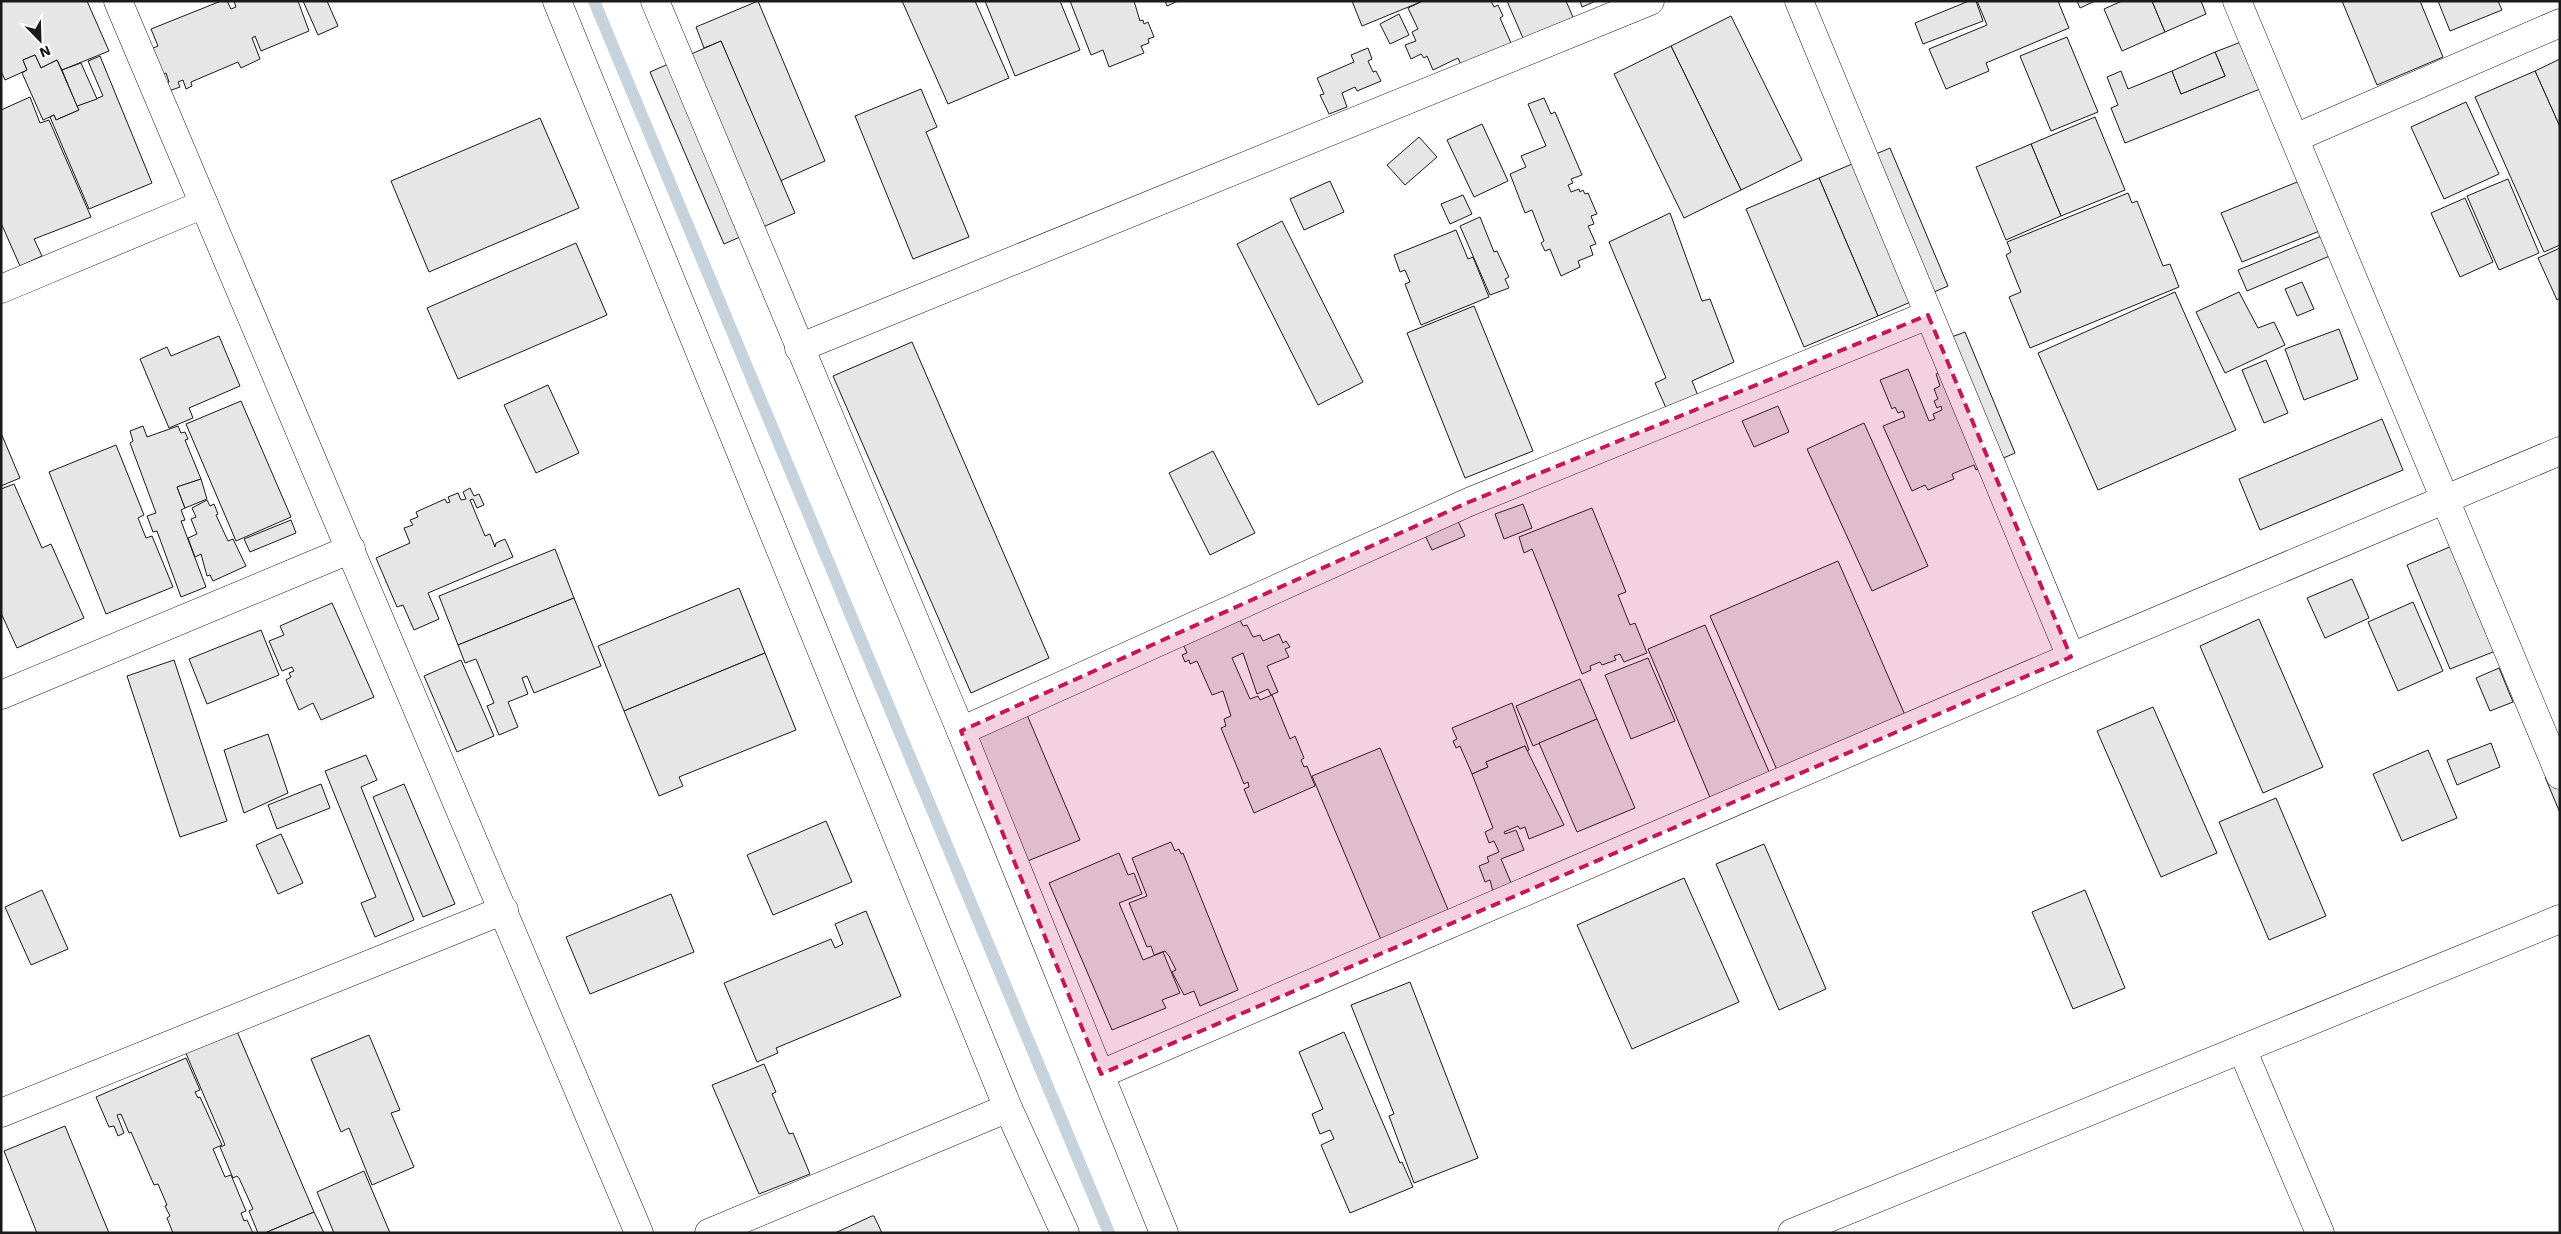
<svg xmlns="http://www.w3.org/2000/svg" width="2561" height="1234" font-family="'Work Sans',sans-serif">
	<rect width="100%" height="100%" fill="#fff"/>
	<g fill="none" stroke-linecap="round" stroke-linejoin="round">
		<polyline stroke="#c6d2dc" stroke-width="12" points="594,1 1109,1233"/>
	</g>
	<g fill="#e6e6e6" stroke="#1a1a1a">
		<polygon points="1,1 87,1 109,51 62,70 57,60 41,68 35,55 23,60 27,70 5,80 1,71"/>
		<polygon points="221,1 227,1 231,9 236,7 234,1 298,1 309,31 261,51 255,36 252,38 260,59 241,68 238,62 191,82 192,86 186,89 183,80 178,82 180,87 169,91 166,83 169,82 166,73 155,78 144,52 158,46 151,29"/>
		<polygon points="303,1 327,1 338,26 318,35"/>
		<polygon points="758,1 825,161 780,181 721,41 704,48 696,27"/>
		<polygon points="902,1 975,1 1009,78 948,104"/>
		<polygon points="985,1 1060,1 1080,50 1015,76"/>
		<polygon points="1070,1 1134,1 1140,21 1143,20 1144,24 1148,22 1154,37 1148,39 1149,43 1141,46 1144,53 1109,67 1103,50 1091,55"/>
		<polygon points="1165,1 1178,1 1167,6"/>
		<polygon points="1352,1 1423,1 1362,26"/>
		<polygon points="1423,1 1491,1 1494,7 1498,5 1503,16 1500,18 1519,61 1469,84 1458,58 1433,70 1427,56 1424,58 1421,54 1411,59 1405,45 1416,41 1412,32 1418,29 1408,8"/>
		<polygon points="1507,1 1566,1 1576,24 1526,45"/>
		<polygon points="1580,1 1596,1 1582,7"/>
		<polygon points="1969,1 1976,1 1983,21 1923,44 1915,23"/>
		<polygon points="1977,1 2058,1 2069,28 1986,63 1989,71 1946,89 1929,49 1987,25"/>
		<polygon points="2077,1 2095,1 2080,8"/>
		<polygon points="2122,1 2152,1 2165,32 2122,51 2104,9"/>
		<polygon points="2152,1 2201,1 2206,14 2165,32"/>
		<polygon points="2342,1 2420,1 2443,57 2377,85"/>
		<polygon points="2438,1 2498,1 2502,10 2450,31"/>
		<polygon points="1399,14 1409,35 1390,44 1380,24"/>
		<polygon points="1731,16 1802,160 1741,190 1671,46"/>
		<polygon points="2067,37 2098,112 2051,131 2020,56"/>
		<polygon points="721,41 795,213 724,244 650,72"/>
		<polygon points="2241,42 2260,89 2125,143 2111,108 2118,105 2107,77 2121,71 2128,89 2172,71 2181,94 2225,76 2215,52"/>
		<polygon points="1671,46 1741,190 1684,218 1614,74"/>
		<polygon points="1368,48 1372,59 1368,61 1373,72 1376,71 1381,81 1357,91 1355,87 1342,93 1347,107 1329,114 1320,95 1324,94 1317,78 1354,62 1351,55"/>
		<polygon points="2215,52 2225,76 2181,94 2172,71"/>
		<polygon points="35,55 41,68 57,60 79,110 56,120 54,115 43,120 22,73 27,70 23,60"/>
		<polygon points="100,56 152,183 89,209 50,117 54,115 56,120 79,110 77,106 103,96 88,61"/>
		<polygon points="2560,59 2560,127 2535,71"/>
		<polygon points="81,63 97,99 77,106 62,70"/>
		<polygon points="2535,71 2560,127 2560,245 2544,252 2475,97"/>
		<polygon points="921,89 937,127 926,132 969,237 913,259 855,116"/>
		<polygon points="30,97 40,123 49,120 91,217 34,239 42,256 20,266 1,223 1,110"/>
		<polygon points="1544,98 1551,114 1555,112 1582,175 1571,179 1573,183 1568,185 1571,192 1579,189 1580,192 1583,190 1585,194 1588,193 1597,214 1591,216 1594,224 1588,226 1596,244 1590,246 1593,255 1578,261 1580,267 1561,276 1550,249 1545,251 1541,243 1544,241 1532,210 1525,213 1510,174 1526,167 1521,156 1546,146 1528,104"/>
		<polygon points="2466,102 2499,174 2444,199 2411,127"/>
		<polygon points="2095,117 2125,190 2061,216 2031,144"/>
		<polygon points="540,118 579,208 429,272 391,181"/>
		<polygon points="1482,124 1508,181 1474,197 1447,140"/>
		<polygon points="1419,137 1437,157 1405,185 1387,165"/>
		<polygon points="2031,144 2061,216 2006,240 1976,167"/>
		<polygon points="1890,148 1948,286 1878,316 1819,178"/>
		<polygon points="1819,178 1878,316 1804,347 1746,209"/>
		<polygon points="2307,178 2327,228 2242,262 2221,213"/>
		<polygon points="2508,179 2539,253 2499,270 2467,196"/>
		<polygon points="1330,181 1344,212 1304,230 1290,199"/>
		<polygon points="2128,193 2132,203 2137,201 2163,266 2170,264 2179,287 2030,348 2009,297 2021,292 2006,255 2011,252 2007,242"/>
		<polygon points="1463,195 1472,214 1450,224 1441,204"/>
		<polygon points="2465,198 2493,262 2460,277 2431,213"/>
		<polygon points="1670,213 1702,301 1710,299 1734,362 1692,381 1701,403 1670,417 1655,383 1666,378 1609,242"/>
		<polygon points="1480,217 1494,252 1497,251 1509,277 1505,279 1509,288 1490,295 1460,226"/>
		<polygon points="1282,221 1363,382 1318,405 1237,244"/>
		<polygon points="1456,230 1468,259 1473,257 1489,297 1421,325 1405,284 1410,282 1405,270 1400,272 1394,255"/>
		<polygon points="2324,235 2332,255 2247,291 2238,270"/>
		<polygon points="576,243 607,315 458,379 427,308"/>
		<polygon points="2560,248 2560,298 2557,300 2538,258"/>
		<polygon points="2302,282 2314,309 2297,316 2285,289"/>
		<polygon points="2175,292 2236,430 2098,490 2038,353"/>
		<polygon points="2239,292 2258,328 2274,322 2285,345 2225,373 2196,312"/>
		<polygon points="1474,306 1533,451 1465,478 1407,333"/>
		<polygon points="2339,329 2358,379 2304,400 2285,349"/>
		<polygon points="1965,332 2015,453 1976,470 1974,465 1952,474 1954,479 1928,490 1925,485 1912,491 1883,426 1905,417 1903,411 1898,413 1895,407 1892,409 1880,380 1908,369 1929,421 1935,419 1933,414 1942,410 1941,406 1937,408 1934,401 1938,399 1934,389 1940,386 1936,374 1946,371 1938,342"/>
		<polygon points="219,336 240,386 189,408 193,418 169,428 140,359 167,347 171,356"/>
		<polygon points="912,342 1049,658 971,693 833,376"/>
		<polygon points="2266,360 2288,413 2264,423 2242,370"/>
		<polygon points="548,385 579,453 536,473 504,405"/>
		<polygon points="241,401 291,517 236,541 186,424"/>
		<polygon points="1778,406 1789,432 1754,447 1742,421"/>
		<polygon points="2382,419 2403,470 2260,530 2239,479"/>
		<polygon points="1864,423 1928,566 1872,591 1807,449"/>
		<polygon points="143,426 147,437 178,426 181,433 185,432 188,439 185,440 201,479 177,487 185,508 181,510 185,520 181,521 206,587 181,597 157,531 153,532 147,516 156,513 130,443 133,441 130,431"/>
		<polygon points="1,433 20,478 1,486"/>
		<polygon points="116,445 144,515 138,518 146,538 152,536 173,587 106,614 49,472"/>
		<polygon points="1213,451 1255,533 1210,555 1169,473"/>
		<polygon points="201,479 207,499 185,508 177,487"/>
		<polygon points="14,484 42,548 51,544 84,618 17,648 1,613 1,489"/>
		<polygon points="470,488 474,496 479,494 484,505 477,508 473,499 470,500 485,536 490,534 495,547 496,543 505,539 513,557 428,593 439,619 414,630 403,605 397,607 376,558 410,543 404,528 413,525 410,520 418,517 416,512 445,499 447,503 450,502 448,497 458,493 461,500 466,499 463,492"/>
		<polygon points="207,500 210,506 214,504 218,514 216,515 228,541 233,539 246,566 213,581 210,575 207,576 201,554 195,557 188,538 197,534 191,519 196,517 192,508"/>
		<polygon points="1523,504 1532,528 1504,539 1495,514"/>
		<polygon points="1592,508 1626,592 1618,595 1630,625 1635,623 1647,653 1624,662 1620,654 1614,656 1616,660 1602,665 1600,662 1590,666 1591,670 1582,674 1532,549 1524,553 1519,537"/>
		<polygon points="1456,517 1465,536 1432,550 1423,531"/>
		<polygon points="291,520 296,533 250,552 244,539"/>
		<polygon points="2459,543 2503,648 2450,669 2407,565"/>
		<polygon points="555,549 574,598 458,645 439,596"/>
		<polygon points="1838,561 1905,715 1777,770 1710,616"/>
		<polygon points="2352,579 2369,618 2325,638 2307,598"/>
		<polygon points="739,588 765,653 624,711 598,646"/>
		<polygon points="574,598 601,666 534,693 527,676 522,678 528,694 508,702 518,727 499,735 487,706 494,703 476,659 465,663 458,645"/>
		<polygon points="2413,602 2443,671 2398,691 2368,622"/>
		<polygon points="332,603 374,697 321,720 313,703 299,710 286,680 291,677 289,673 294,671 292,667 282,671 269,641 284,635 280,626"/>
		<polygon points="2259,619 2323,767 2263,793 2200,646"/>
		<polygon points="1240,620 1243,626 1247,625 1253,637 1260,635 1263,641 1279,634 1283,643 1286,641 1290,647 1285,649 1289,657 1267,666 1278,692 1271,695 1268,689 1257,694 1243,653 1232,658 1250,699 1258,696 1260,700 1272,695 1290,739 1295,736 1304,758 1301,760 1304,767 1307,766 1315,786 1254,813 1244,789 1249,787 1248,782 1244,784 1221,728 1226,726 1224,719 1231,716 1223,691 1212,695 1197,661 1190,664 1189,660 1185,662 1182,655 1187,653 1181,639"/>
		<polygon points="1705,625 1770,774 1711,800 1648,649"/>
		<polygon points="261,630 279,675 207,704 189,659"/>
		<polygon points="765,653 796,730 679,777 683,786 659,796 624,711"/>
		<polygon points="1648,658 1675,721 1631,739 1605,675"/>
		<polygon points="174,660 227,821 180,837 127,676"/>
		<polygon points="461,660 494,736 457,752 424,676"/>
		<polygon points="2499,668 2513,702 2490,711 2476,678"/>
		<polygon points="1580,679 1597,719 1533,746 1516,706"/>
		<polygon points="1022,703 1080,840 1020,864 963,728"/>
		<polygon points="1512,703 1529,750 1527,751 1525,746 1486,762 1488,767 1472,774 1460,746 1456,748 1453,741 1457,739 1452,728"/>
		<polygon points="2153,707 2217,853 2161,877 2097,731"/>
		<polygon points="1597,719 1635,808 1577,832 1539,743"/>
		<polygon points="268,734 288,793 244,813 224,750"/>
		<polygon points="2491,743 2500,767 2457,785 2447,760"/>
		<polygon points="1525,746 1564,825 1529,839 1525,827 1520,829 1518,826 1504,832 1505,834 1516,830 1524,850 1501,859 1512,885 1493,892 1490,880 1485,882 1479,866 1489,862 1487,857 1499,852 1494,841 1489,843 1485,832 1493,828 1472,774 1488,767 1486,762"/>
		<polygon points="1380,748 1452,919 1384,947 1312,776"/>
		<polygon points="2428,750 2457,818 2402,841 2373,774"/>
		<polygon points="366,755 377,780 361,787 414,920 375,937 361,903 376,897 325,771"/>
		<polygon points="2557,771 2560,777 2560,813 2545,777"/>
		<polygon points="321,784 330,808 277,829 268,805"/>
		<polygon points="404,784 455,904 423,917 373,797"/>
		<polygon points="2276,798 2326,916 2269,940 2219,822"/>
		<polygon points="826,821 852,882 773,915 747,855"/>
		<polygon points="281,834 303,883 278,894 256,845"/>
		<polygon points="1171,842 1175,851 1179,849 1181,854 1183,853 1238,990 1200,1006 1194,991 1184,995 1172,972 1176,970 1169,956 1165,951 1154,955 1151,946 1147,947 1129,903 1147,896 1132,858"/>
		<polygon points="1764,844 1826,989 1779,1010 1716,864"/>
		<polygon points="1119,853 1128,875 1134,873 1142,894 1119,903 1143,960 1163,952 1180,993 1162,1000 1166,1008 1112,1030 1049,883"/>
		<polygon points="1684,878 1739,1002 1632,1049 1577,925"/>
		<polygon points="42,890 68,949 31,965 5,907"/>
		<polygon points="2085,890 2125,988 2073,1009 2032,912"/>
		<polygon points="671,894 694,952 590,994 566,937"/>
		<polygon points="866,911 901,996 776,1048 778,1053 757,1062 724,983 831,939 835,948 843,944 835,924"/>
		<polygon points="1410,982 1478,1158 1414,1183 1389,1116 1394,1114 1351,1005"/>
		<polygon points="236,1029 314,1212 265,1233 258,1233 249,1211 253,1209 239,1178 237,1176 233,1178 220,1147 225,1145 185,1051"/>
		<polygon points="1344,1032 1400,1163 1402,1162 1413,1187 1350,1213 1321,1145 1334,1139 1330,1130 1320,1134 1312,1114 1323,1109 1299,1052"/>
		<polygon points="369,1035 400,1110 391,1113 414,1167 372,1185 349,1128 341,1132 311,1059"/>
		<polygon points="186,1058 200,1090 195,1092 198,1098 200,1097 222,1145 213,1149 225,1177 231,1175 246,1211 241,1213 244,1221 247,1220 253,1233 173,1233 167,1218 170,1216 165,1206 167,1205 158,1184 154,1185 131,1132 129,1133 121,1114 117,1115 124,1133 118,1136 114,1126 109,1127 96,1097"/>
		<polygon points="764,1064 776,1092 772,1094 789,1134 793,1133 810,1174 759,1194 712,1085"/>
		<polygon points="65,1126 109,1233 37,1233 4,1151"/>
		<polygon points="364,1171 390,1233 334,1233 317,1192"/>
		<polygon points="314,1212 324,1233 265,1233"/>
		<polygon points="872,1216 874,1216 882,1233 835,1233"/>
	</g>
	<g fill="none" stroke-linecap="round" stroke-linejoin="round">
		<g stroke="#1a1a1a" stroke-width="29">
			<g id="minor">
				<polyline points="118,1 639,1233"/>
				<polyline points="557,1 1008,1108 1065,1233"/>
				<polyline points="655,1 961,731 1164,1233"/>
				<polyline points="1799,1 2071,657"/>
				<polyline points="2237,1 2560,775"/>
				<polyline points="2295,138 2560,23"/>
				<polyline points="1,289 204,204"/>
				<polyline points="799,348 1650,1"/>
				<polyline points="1,695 351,549"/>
				<polyline points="961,731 1469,502 1928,315"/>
				<polyline points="2242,1049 2320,1233"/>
				<polyline points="1101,1074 2071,657 2560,451"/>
				<polyline points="1,1113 504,910"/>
				<polyline points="709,1233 1008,1108"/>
				<polyline points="1792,1233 2560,919"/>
			</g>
		</g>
		<use href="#minor" stroke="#fff" stroke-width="28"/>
	</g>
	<path fill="#c2185b" fill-opacity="0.2" stroke="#c2185b" stroke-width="4" stroke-dasharray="10 6" stroke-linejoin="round" d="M1928,315L2071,657L1101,1074L961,731L1469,502Z"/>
	<rect width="2561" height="1234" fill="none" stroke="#1a1a1a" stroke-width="5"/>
	<g transform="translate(40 40) rotate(157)" stroke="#ffffff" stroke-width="4" paint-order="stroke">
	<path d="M0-4L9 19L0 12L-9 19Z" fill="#1a1a1a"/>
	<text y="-8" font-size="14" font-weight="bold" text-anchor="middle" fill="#1a1a1a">N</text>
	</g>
</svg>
